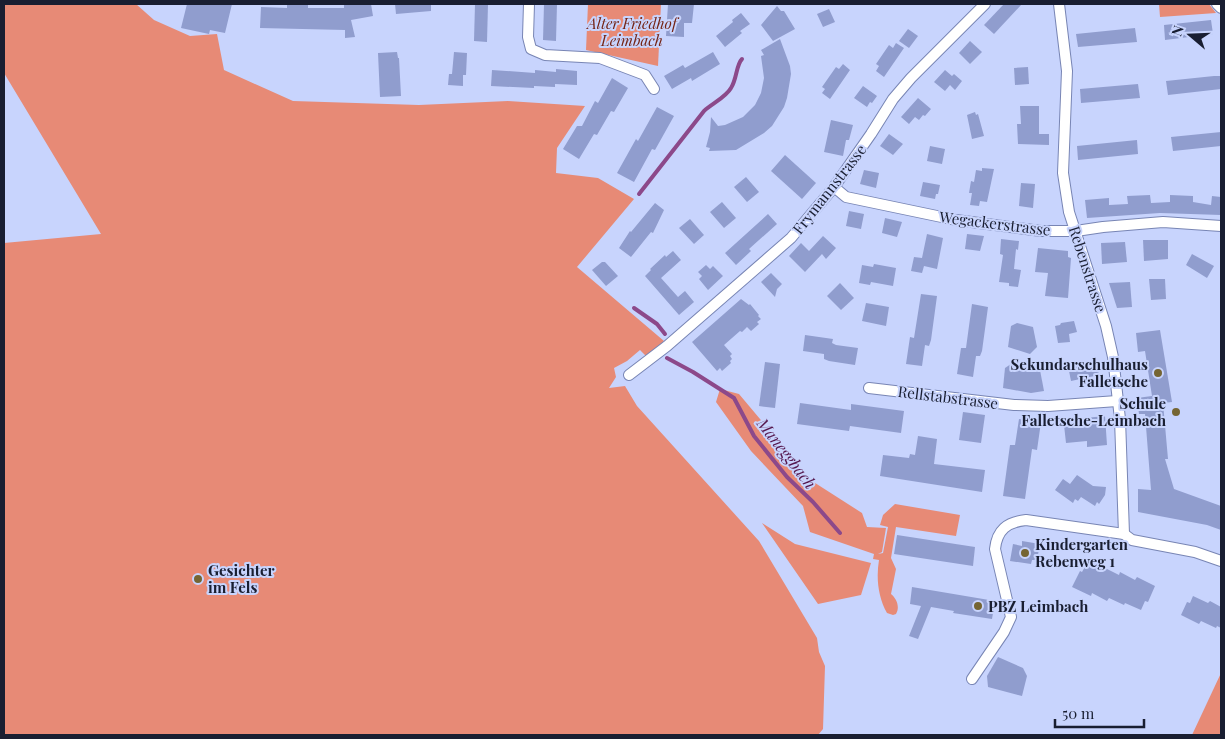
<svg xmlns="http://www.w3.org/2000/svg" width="1225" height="739" font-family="'Playfair Display',serif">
	<rect width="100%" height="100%" fill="#c8d4fd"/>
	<g fill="#e78a76">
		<polygon points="4,4 136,4 154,20 190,36 217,34 224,70 293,101 419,105 508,101 585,106 557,148 556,173 598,178 634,199 577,267 664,341 647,357 640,350 627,361 614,368 616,377 609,388 625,386 637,406 759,541 817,638 819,652 825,666 823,729 818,735 4,735 4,243 101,234 4,73"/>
		<polygon points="588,4 661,4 658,66 586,50"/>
		<polygon points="1159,4 1209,4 1216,13 1160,17"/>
		<path d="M720,389L739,394L812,481L862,513L867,527L886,528L882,552L878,554L883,553L888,527L880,525L883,515L895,504L960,515L956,536L896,527L891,558L896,569L891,594C897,599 900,607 896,614L893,615L887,613C878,597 876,578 879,560L873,559L874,554L810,532L803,506L751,451L716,402Z"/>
		<polygon points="762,523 795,544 871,563 861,595 818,604"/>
		<polygon points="1221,673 1221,735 1192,735"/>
	</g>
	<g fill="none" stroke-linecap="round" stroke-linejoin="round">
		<g stroke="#8c498a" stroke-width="4">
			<path d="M639,194L704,111C713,103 726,97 731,88C737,79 736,65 742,59"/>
			<polyline points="634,308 657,324 665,334"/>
			<polyline points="667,358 693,372 734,398 754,436 787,477 813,502 840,533"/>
		</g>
	</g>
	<g fill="#909dce">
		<polygon points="187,4 232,4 225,33 210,30 209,34 181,28"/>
		<polygon points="287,4 308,4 308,8 344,8 344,4 371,4 373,16 351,20 355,37 345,38 345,30 260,28 261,7 287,8"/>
		<polygon points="395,4 431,4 431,11 396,14"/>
		<polygon points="475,4 488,4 487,42 474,41"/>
		<polygon points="544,4 557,4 556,41 543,40"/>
		<polygon points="668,4 694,4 692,23 684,23 684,37 666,36"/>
		<polygon points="1004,4 1022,4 994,34 984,25"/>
		<polygon points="777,6 781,11 784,11 795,29 773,41 761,25"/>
		<polygon points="829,9 835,22 823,27 817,14"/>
		<polygon points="741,13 750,24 740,31 742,33 725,47 716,36 733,22 732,20"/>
		<polygon points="1211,20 1213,34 1165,40 1164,25"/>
		<polygon points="1135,28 1137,42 1078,47 1076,34"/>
		<polygon points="908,29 918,36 909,48 899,41"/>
		<polygon points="780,39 790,66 791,74 787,98 784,107 772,126 764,133 736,150 709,151 710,148 706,147 710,132 711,117 718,126 725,125 743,117 755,105 761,93 764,78 761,56 764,55 761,50"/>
		<polygon points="970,41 982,52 970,64 959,53"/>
		<polygon points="896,43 904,48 884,77 876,71 879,66 876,64 889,45 893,48"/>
		<polygon points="397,52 398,58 399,58 401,96 380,97 378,53"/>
		<polygon points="454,52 467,53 466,75 463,75 463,86 448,85 449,74 452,74"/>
		<polygon points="713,52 720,64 692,81 691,78 672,89 664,76 683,65 685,68"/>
		<polygon points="843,64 850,70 830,99 822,93 825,89 822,87 836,67 839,69"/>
		<polygon points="1028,67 1029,84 1015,85 1014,68"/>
		<polygon points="556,69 577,71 577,85 555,84 555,87 534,86 534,88 491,86 492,70 535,73 535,70 556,72"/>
		<polygon points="945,70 952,76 954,74 962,81 955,90 950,85 945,91 934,82"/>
		<polygon points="1214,76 1221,76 1221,89 1168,95 1166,81"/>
		<polygon points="612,78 628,88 614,112 611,111 597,135 594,134 579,159 563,149 577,126 582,126 595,101 598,103"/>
		<polygon points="1138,84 1140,98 1081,103 1080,89"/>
		<polygon points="863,86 877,96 872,103 870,102 867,107 854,98"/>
		<polygon points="918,98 931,109 925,116 923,115 919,120 915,117 909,124 901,117"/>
		<polygon points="1020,106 1039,106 1039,134 1049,134 1049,145 1018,144 1017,124 1021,124"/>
		<polygon points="657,107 674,116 655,150 652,149 634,182 617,173 636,139 638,141"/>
		<polygon points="975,112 976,115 978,114 984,136 972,139 967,115"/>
		<polygon points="831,120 853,125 849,140 846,140 843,156 824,152"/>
		<polygon points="1221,132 1221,146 1173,151 1171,137"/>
		<polygon points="889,134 903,144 893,155 880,146"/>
		<polygon points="1137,140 1138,154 1078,160 1077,146"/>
		<polygon points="930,146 945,149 942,164 927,161"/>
		<polygon points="785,155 816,183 802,199 771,171"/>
		<polygon points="982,168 994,169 987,202 980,201 979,206 970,205 972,193 969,193 971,181 974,182 976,170 982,171"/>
		<polygon points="864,170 879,173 876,188 860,184"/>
		<polygon points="746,177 759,192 747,202 734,187"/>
		<polygon points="923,182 940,185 938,194 936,194 935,199 920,196"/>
		<polygon points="1021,183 1035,184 1033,208 1019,206"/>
		<polygon points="1150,195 1151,203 1170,202 1170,195 1193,196 1193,202 1211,205 1212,196 1221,197 1221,215 1160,213 1087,218 1085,200 1109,198 1109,205 1128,204 1127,196"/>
		<polygon points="722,202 736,218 724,228 710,212"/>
		<polygon points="655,203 664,210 653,233 651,232 631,257 619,248 630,231 631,232"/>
		<polygon points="849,211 864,214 861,229 846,226"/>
		<polygon points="768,214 777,224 749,249 751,251 736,265 725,253"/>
		<polygon points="885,218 902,222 897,237 882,233"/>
		<polygon points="690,219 704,235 694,244 679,228"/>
		<polygon points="927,234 943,238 937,269 924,266 922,273 911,271 914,257 922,258"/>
		<polygon points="967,234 984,236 980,251 965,249"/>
		<polygon points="823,236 836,248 826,259 822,254 805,272 789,256 801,243 809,251"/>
		<polygon points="1001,239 1019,241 1018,250 1016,249 1014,269 1021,270 1018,287 1009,286 1009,283 999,282 1003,255 1000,254"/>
		<polygon points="1143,240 1168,240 1168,259 1144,261"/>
		<polygon points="1125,242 1127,262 1102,264 1101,243"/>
		<polygon points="1038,248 1068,251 1068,257 1071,258 1068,298 1045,296 1048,273 1035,272"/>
		<polygon points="673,251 681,260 661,278 678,297 685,291 694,302 679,315 645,276 651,270 650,269 665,255 666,257"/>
		<polygon points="1192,254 1214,266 1207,278 1186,265"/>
		<polygon points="602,262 605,262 618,276 606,286 592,270"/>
		<polygon points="874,264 896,268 893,286 871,282 870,285 859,283 862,265 873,267"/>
		<polygon points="706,265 710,269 713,266 723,276 708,290 699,279 702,276 698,272"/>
		<polygon points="771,273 782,284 777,289 775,297 761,282"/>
		<polygon points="1149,279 1165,279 1166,299 1151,300"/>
		<polygon points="1130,282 1132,307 1117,308 1109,283"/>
		<polygon points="840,283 854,298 841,310 827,296"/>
		<polygon points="921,294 937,296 931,340 929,346 925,345 922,366 906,364 910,337 914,338"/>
		<polygon points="741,299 749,305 750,304 759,315 758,316 761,319 757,322 759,324 751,331 747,327 742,332 740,331 724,345 732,354 730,356 732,359 730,361 731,363 722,371 720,368 717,371 692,342"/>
		<polygon points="866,303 889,307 886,326 862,321"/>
		<polygon points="972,304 988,307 982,351 980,356 976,356 973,377 957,374 961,348 966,348"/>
		<polygon points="1074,321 1077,332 1069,334 1070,342 1058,343 1055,326 1060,325 1061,323"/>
		<polygon points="1017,323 1033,327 1037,347 1030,354 1008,347 1011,326"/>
		<polygon points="1160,330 1172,402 1163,403 1168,459 1165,459 1174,489 1221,506 1221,530 1207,525 1138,512 1138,489 1151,490 1145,414 1139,414 1137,398 1152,396 1145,351 1138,352 1136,333"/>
		<polygon points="805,335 833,339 832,343 836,345 858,348 855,365 829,361 824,359 824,354 803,351"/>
		<polygon points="1096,360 1099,375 1071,381 1068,366"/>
		<polygon points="765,362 780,364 775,408 759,406"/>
		<polygon points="1014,362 1040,370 1044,391 1031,393 1003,388 1005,368"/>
		<polygon points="800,403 851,410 851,404 904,411 901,433 850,426 849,431 797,424"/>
		<polygon points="963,412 985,415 981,443 959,440"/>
		<polygon points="1105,416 1107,445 1087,447 1087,441 1066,443 1064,425 1085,423 1085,418"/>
		<polygon points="1019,419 1041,422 1037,450 1032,449 1025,499 1003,496 1010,445 1015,445"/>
		<polygon points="918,436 937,439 934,464 985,470 982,492 880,476 883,455 909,458 910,454 915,455"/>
		<polygon points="1077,475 1093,486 1106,487 1105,495 1099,504 1097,502 1095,506 1081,497 1078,501 1075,499 1073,503 1055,490 1063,479 1070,484"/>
		<polygon points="897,535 975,547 973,566 894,554"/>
		<polygon points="1022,541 1040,544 1037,560 1032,560 1031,564 1010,561 1013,544 1022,546"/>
		<polygon points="1087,563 1102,570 1103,567 1119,575 1120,572 1135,580 1137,577 1155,586 1148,602 1145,601 1141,610 1125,603 1124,605 1109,598 1107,601 1092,593 1091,596 1072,587 1080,571 1082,572"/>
		<polygon points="912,587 995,601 992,619 953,613 954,611 931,607 918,639 909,636 921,606 910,604"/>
		<polygon points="1193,596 1208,603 1210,601 1221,607 1221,628 1217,626 1216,628 1201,621 1199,624 1181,615 1187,602 1190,603"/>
		<polygon points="998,657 1023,668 1027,676 1022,696 988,687 987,676"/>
	</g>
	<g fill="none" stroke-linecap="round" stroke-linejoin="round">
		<g stroke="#7885b4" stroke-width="12">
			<g id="street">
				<polyline points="529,4 528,37 531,49 545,55 600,58 645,75 654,89"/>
				<polyline points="1059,4 1067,71 1063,173 1069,212 1106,326 1113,357 1120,419 1124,534"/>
				<polyline points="1217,4 1221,8"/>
				<polyline points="834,187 846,197 956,220 1041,231 1076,231 1103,227 1163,222 1221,226"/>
				<polyline points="629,375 667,346 791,238 834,187 871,134 893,99 911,78 985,4"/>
				<polyline points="869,388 1014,405 1048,406 1117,401"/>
				<path d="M972,679L1004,632L1011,617L995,549C997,530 1007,522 1026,520L1124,534L1132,540L1195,552L1221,561"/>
			</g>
		</g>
		<use href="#street" stroke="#fff" stroke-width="10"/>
	</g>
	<g fill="#756533" stroke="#c8d4fd" stroke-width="2">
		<circle cx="1158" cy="373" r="5"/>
		<circle cx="1176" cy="412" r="5"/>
		<circle cx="1025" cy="553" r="5"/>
		<circle cx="198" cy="579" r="5"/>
		<circle cx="978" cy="606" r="5"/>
	</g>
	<g text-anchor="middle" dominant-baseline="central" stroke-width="4" stroke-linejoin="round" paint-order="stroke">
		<g font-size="15" font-style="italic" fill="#742415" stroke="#c8d4fd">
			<text x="632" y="23">Alter Friedhof<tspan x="632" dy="17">Leimbach</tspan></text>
		</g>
		<g font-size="15" fill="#191e31" stroke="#c8d4fd">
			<text transform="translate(829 189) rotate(-52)">Frymannstrasse</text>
			<text transform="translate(995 223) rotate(7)">Wegackerstrasse</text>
			<text transform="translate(1088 269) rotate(72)">Rebenstrasse</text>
			<text transform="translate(948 397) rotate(7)">Rellstabstrasse</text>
		</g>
		<g font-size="15" font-weight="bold" fill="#191e31" stroke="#c8d4fd" text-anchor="start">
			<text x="1148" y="364" text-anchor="end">Sekundarschulhaus<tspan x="1148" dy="17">Falletsche</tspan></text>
			<text x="1166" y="403" text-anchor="end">Schule<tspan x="1166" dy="17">Falletsche-Leimbach</tspan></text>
			<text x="1035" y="544">Kindergarten<tspan x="1035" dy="17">Rebenweg 1</tspan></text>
			<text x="208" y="570">Gesichter<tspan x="208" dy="17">im Fels</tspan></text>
			<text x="988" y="606">PBZ Leimbach</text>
		</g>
		<g font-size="16" font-style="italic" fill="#55174e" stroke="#c8d4fd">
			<text transform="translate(787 453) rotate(52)">Maneggbach</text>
		</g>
	</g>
	<rect width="1225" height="739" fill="none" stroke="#191e31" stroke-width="10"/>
	<g transform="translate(1190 35) rotate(289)" stroke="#c8d4fd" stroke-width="4" paint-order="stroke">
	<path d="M0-4L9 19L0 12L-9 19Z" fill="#191e31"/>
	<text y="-8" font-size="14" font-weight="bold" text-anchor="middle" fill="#191e31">N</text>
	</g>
	<path d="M1055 719v8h89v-8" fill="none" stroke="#191e31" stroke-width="2.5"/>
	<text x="1062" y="719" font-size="15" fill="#191e31" stroke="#c8d4fd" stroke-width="4" paint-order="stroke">50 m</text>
</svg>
